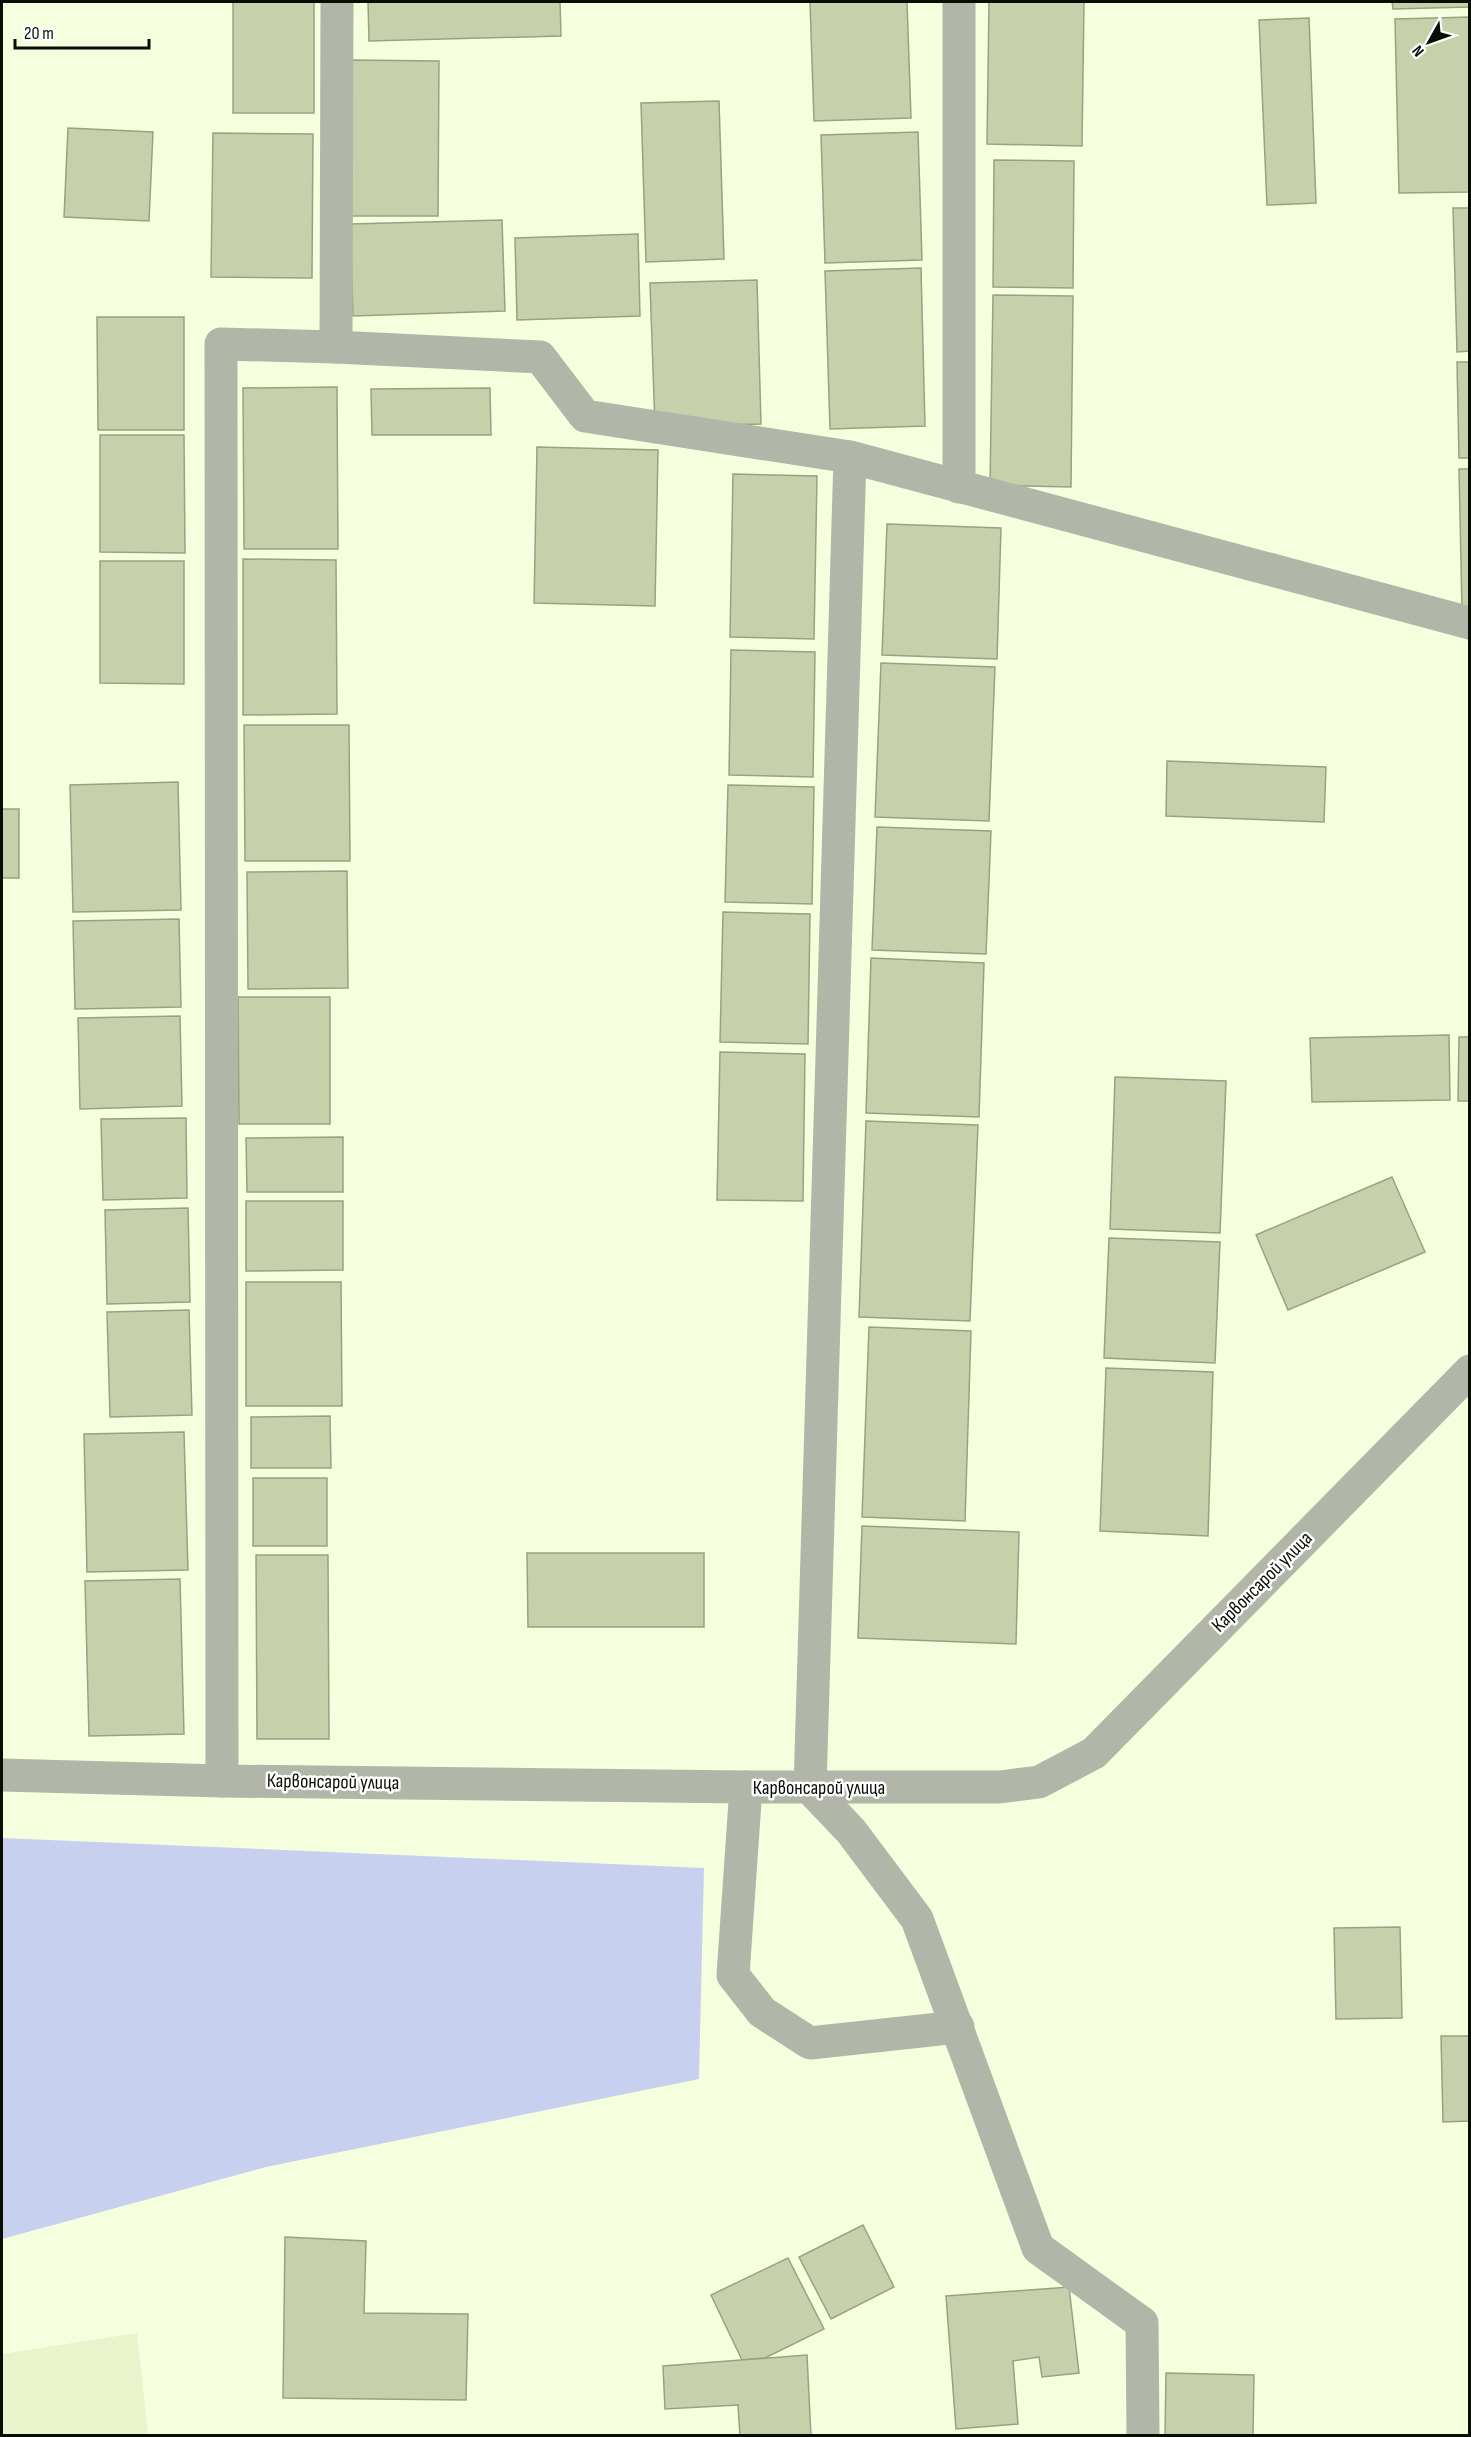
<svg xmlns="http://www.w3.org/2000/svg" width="1471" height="2437" font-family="'Sofia Sans Condensed',sans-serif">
	<rect width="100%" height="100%" fill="#f5ffdd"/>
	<polygon fill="#e9f4cc" points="137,2333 148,2435 2,2435 2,2354"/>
	<polygon fill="#c8d0ef" points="2,1838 704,1868 699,2079 266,2167 2,2239"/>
	<g fill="#c6d1ac" stroke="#98a182" stroke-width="1.5">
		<rect x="233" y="2" width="81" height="111"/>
		<polygon points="368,2 560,2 561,36 369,41"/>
		<polygon points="810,2 907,2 911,118 814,121"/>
		<polygon points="989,2 1084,2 1082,146 987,144"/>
		<polygon points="1392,2 1470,2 1470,7 1393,9"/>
		<polygon points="1470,17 1470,192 1399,193 1395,19"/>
		<polygon points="1309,18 1316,203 1267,205 1259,20"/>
		<polygon points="351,60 439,61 438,216 349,216"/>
		<polygon points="719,101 724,259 646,262 641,103"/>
		<polygon points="68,128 153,132 149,221 64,217"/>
		<polygon points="918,132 922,260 825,263 821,135"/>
		<polygon points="213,133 313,134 312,278 211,277"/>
		<polygon points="994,160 1074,161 1073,288 993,287"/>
		<polygon points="1453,208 1470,208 1470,351 1457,352"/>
		<polygon points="502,220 505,311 353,316 350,224"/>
		<polygon points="638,234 640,316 517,320 515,238"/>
		<polygon points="921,268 925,426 830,429 825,271"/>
		<polygon points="757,280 761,424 655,427 650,283"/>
		<polygon points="993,295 1073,296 1071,487 990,485"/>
		<polygon points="97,317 184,317 184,430 98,430"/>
		<polygon points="1457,362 1470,362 1470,458 1459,458"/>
		<polygon points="337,387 338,549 244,549 243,388"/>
		<polygon points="490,388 491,435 372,435 371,389"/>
		<polygon points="100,435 184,435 185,553 100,552"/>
		<polygon points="537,447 658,450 655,606 534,603"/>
		<polygon points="1459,469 1470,469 1470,609 1462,609"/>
		<polygon points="733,474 817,476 814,639 730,637"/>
		<polygon points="887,524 1001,528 997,659 882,655"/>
		<polygon points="243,559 336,560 337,714 243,715"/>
		<polygon points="100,561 184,561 184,684 100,683"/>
		<polygon points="731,650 815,652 813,777 729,775"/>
		<polygon points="881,663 995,667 989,821 875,817"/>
		<polygon points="244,725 349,725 350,861 245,861"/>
		<polygon points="1167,761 1326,767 1324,822 1166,816"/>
		<polygon points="178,782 181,910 73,912 70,785"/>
		<polygon points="728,785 814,787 812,904 725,902"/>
		<rect x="2" y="809" width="17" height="69"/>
		<polygon points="877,827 991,831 986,954 872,950"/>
		<polygon points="347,871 348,988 248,989 247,872"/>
		<polygon points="723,912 810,914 808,1044 720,1042"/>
		<polygon points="179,919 181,1007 75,1009 73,921"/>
		<polygon points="871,958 984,963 979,1117 866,1113"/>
		<polygon points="238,997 330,997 330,1124 239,1124"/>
		<polygon points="180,1016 182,1106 80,1109 78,1018"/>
		<polygon points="1449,1035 1450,1100 1312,1102 1310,1038"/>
		<polygon points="1459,1037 1470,1037 1470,1101 1458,1101"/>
		<polygon points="720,1052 805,1054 803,1201 717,1200"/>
		<polygon points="1115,1077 1226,1081 1220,1233 1110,1229"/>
		<polygon points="186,1118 187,1198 103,1200 101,1119"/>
		<polygon points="866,1121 978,1125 970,1321 859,1317"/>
		<polygon points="343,1137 343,1192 247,1192 246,1138"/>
		<polygon points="1392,1177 1425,1252 1288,1310 1256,1235"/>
		<polygon points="246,1201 343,1201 343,1270 246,1271"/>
		<polygon points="188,1208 190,1302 107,1304 105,1210"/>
		<polygon points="1109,1238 1220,1242 1215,1363 1104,1358"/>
		<polygon points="246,1282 341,1282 342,1406 246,1406"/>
		<polygon points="189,1310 192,1415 110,1417 107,1312"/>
		<polygon points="869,1327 971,1331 965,1521 862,1517"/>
		<polygon points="1106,1368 1213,1372 1208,1536 1100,1531"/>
		<polygon points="330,1416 331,1468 251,1468 251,1417"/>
		<polygon points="184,1432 188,1570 87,1572 84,1434"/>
		<rect x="253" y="1478" width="74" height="68"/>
		<polygon points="862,1526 1019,1532 1016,1644 858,1638"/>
		<polygon points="527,1553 704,1553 704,1627 528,1627"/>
		<polygon points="256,1555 328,1555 329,1739 257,1739"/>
		<polygon points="180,1579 184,1734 89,1736 85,1581"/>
		<polygon points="1400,1927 1402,2018 1336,2019 1334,1928"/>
		<polygon points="1441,2036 1470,2036 1470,2121 1443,2122"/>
		<polygon points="863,2225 894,2287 831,2319 799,2257"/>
		<polygon points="285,2237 366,2241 364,2313 468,2314 466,2400 283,2398"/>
		<polygon points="788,2258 824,2329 765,2358 742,2360 711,2295"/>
		<polygon points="1069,2287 1079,2373 1042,2377 1039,2357 1013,2361 1018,2424 956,2429 946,2296"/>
		<polygon points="807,2355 811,2436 740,2436 738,2405 665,2409 663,2366"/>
		<polygon points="1166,2373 1254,2375 1253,2436 1165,2436"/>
	</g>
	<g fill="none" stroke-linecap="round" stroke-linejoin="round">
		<g stroke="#b2b6a8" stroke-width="33">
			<polyline points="336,347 337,2"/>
			<polyline points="850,457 810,1788 851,1831 917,1919 1038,2248 1142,2323 1143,2436"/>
			<polyline points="959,487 959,2"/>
			<polyline points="2,1775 222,1781 746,1787 1000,1787 1039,1782 1094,1753 1470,1371"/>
			<polyline points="222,1781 221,344 336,347 540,357 585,416 850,457 1470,623"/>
			<polyline points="746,1787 733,1975 762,2012 810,2043 958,2027"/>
		</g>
	</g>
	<g text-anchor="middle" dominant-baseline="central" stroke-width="5" stroke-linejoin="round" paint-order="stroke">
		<g font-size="20" fill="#0a0d03" stroke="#fff">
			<text transform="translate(1262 1582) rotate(-45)">Карвонсарой улица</text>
			<text transform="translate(333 1782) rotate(1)">Карвонсарой улица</text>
			<text x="819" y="1788">Карвонсарой улица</text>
		</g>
	</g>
	<rect width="1471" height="2437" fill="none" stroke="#0a0d03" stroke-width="6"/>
	<g transform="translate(1429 42) rotate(230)" stroke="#ffffff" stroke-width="4.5" paint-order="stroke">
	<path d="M0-4.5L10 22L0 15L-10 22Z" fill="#0a0d03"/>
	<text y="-9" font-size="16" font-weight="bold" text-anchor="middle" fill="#0a0d03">N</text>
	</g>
	<path d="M15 39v9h134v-9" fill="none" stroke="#0a0d03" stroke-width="3"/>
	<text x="24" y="39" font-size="18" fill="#0a0d03" stroke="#ffffff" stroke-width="4.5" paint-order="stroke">20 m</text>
</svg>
